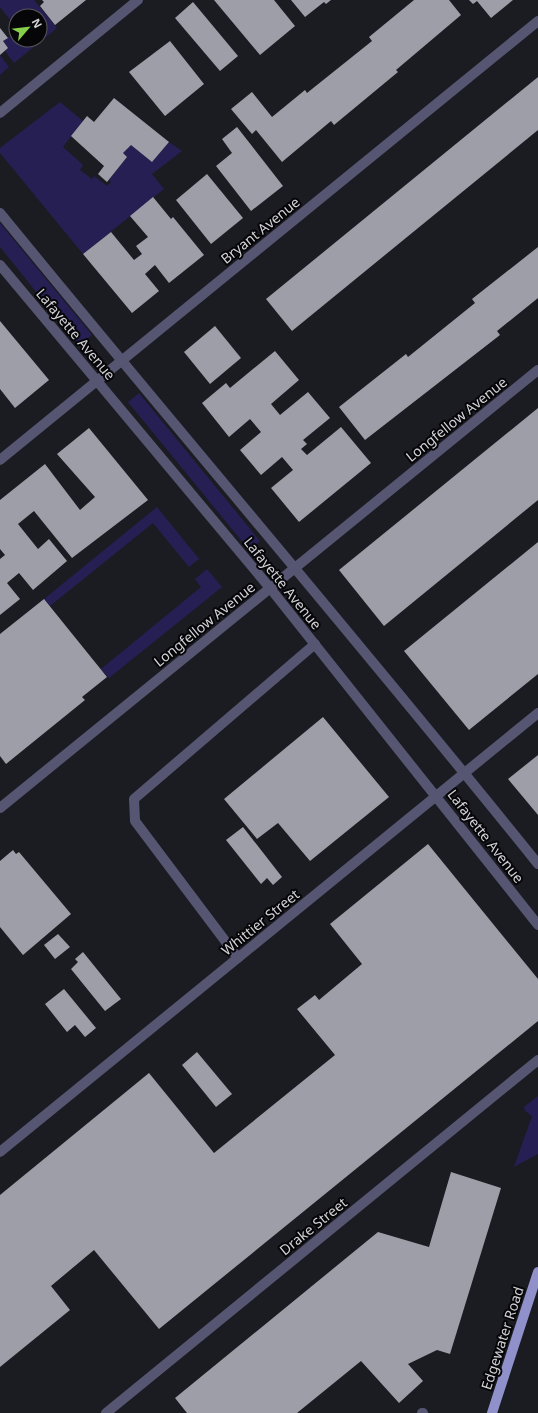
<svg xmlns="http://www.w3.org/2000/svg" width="538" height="1413" font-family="'Noto Sans',sans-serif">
	<rect width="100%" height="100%" fill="#1b1b22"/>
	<g fill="#251f53">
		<polygon points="0,0 34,0 57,28 14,63 5,51 8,48 3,41 16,31 16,40 40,40 40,16 16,16 16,27 0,7"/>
		<polygon points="0,55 9,67 0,75"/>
		<polygon points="60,102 83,121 63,147 83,165 80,170 92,179 94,176 107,186 111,182 109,180 127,157 123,153 131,145 152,162 169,142 182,151 152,174 164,189 83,254 0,153 0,148"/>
		<polygon points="0,223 92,335 79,345 0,247"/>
		<polygon points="139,393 260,541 249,550 128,402"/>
		<polygon points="157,507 199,559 189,567 153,523 50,606 44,599"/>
		<polygon points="207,569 222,587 109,678 101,669 201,587 195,579"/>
		<polygon points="538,1096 538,1154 514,1167 532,1116 525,1111 524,1107"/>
	</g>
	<g fill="#9e9ea8">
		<polygon points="42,0 86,0 55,25 40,6 44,2"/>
		<polygon points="214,0 274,0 295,26 260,55"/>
		<polygon points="291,0 331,0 326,4 324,2 305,17"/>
		<polygon points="414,0 449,0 461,15 396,70 398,72 334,125 331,121 282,162 256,130 252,134 231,109 252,92 272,117 305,90 307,93 372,41 369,37"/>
		<polygon points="469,0 513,0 491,18 477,1 473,4"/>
		<polygon points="193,2 238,56 220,71 175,18"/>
		<polygon points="0,28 8,38 3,41 8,48 0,55"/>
		<polygon points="170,41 204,84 165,116 129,72"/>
		<polygon points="538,77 538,130 292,331 266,299"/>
		<polygon points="114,98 169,142 152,162 131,145 123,153 127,157 107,182 98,174 104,166 71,136 87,116 94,122"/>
		<polygon points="237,127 283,186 251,211 216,166 232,153 222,139"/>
		<polygon points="207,174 243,218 211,244 176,200"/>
		<polygon points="153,197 171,219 173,217 204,255 169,283 155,265 145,274 159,291 132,313 83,254 111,232 134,260 142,254 136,246 148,237 130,216"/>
		<polygon points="538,247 538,298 497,331 500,335 365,440 339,407 406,354 408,357 475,303 472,299"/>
		<polygon points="0,321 49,380 15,408 0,389"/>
		<polygon points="215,326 241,358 210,384 184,352"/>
		<polygon points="275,351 299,380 271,404 280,415 308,392 330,418 303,440 307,444 301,449 307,455 341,427 371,463 299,522 271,488 293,470 282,457 261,475 240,450 261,432 250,419 229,437 202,403 226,383 230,388"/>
		<polygon points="538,408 538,500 384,626 339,570"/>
		<polygon points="89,428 148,500 72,558 34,511 18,524 38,549 49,539 67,561 33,590 19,573 7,583 20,599 0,615 0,559 5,555 0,549 0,500 45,464 80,510 95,497 57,454"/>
		<polygon points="538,542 538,674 469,730 404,651"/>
		<polygon points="44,599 107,677 82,697 85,700 6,764 0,756 0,634"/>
		<polygon points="323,717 389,797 310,861 278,823 257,839 224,799"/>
		<polygon points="538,755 538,815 508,779"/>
		<polygon points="243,827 282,877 273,885 267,878 261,884 226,840"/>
		<polygon points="428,844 538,979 538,1021 159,1329 94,1250 51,1286 70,1310 0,1367 0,1195 149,1073 214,1153 335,1055 297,1009 315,995 319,1000 362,964 330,924"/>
		<polygon points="13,850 16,854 19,852 71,914 23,955 0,927 0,861"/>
		<polygon points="58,934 70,947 55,959 44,945"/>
		<polygon points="83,952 121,999 105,1011 71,969 78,962 75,959"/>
		<polygon points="64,989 96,1028 85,1037 75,1025 67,1032 45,1004"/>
		<polygon points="197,1052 232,1094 216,1107 182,1065"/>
		<polygon points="451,1172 501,1188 450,1354 437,1350 408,1364 423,1381 399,1403 361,1361 297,1413 187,1413 175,1398 378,1232 429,1247"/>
	</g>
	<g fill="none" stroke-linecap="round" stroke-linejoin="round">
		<g stroke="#565673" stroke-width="10">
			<polyline points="0,113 138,0"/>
			<path d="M0,213C178,431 362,645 538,864"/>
			<polyline points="0,265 270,588 538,925"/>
			<polyline points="0,460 538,21"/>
			<polyline points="0,808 538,370"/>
			<polyline points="238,958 135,821 134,799 315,644"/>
			<polyline points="0,1152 538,713"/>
			<polyline points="106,1413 538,1060"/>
			<polyline points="422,1413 423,1413"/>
		</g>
		<polyline stroke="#9091cb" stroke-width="10" points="492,1413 538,1272"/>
	</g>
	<g text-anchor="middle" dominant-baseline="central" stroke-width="4" stroke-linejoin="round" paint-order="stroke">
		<g font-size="14" fill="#d2d2d7" stroke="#060609">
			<text transform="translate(260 230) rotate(-39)">Bryant Avenue</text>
			<text transform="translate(76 334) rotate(50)">Lafayette Avenue</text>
			<text transform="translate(456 419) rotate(-39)">Longfellow Avenue</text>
			<text transform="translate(283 583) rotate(51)">Lafayette Avenue</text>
			<text transform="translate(204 624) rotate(-39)">Longfellow Avenue</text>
			<text transform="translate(486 836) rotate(52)">Lafayette Avenue</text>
			<text transform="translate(260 922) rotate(-39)">Whittier Street</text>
			<text transform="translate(313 1226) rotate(-39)">Drake Street</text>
			<text transform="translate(502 1338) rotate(-72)">Edgewater Road</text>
		</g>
	</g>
	<g transform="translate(28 28) rotate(62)"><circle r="19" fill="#060609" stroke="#58585b"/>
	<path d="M0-3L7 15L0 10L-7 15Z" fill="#86cf4b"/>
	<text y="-6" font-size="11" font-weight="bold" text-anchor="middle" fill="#d2d2d7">N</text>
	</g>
</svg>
